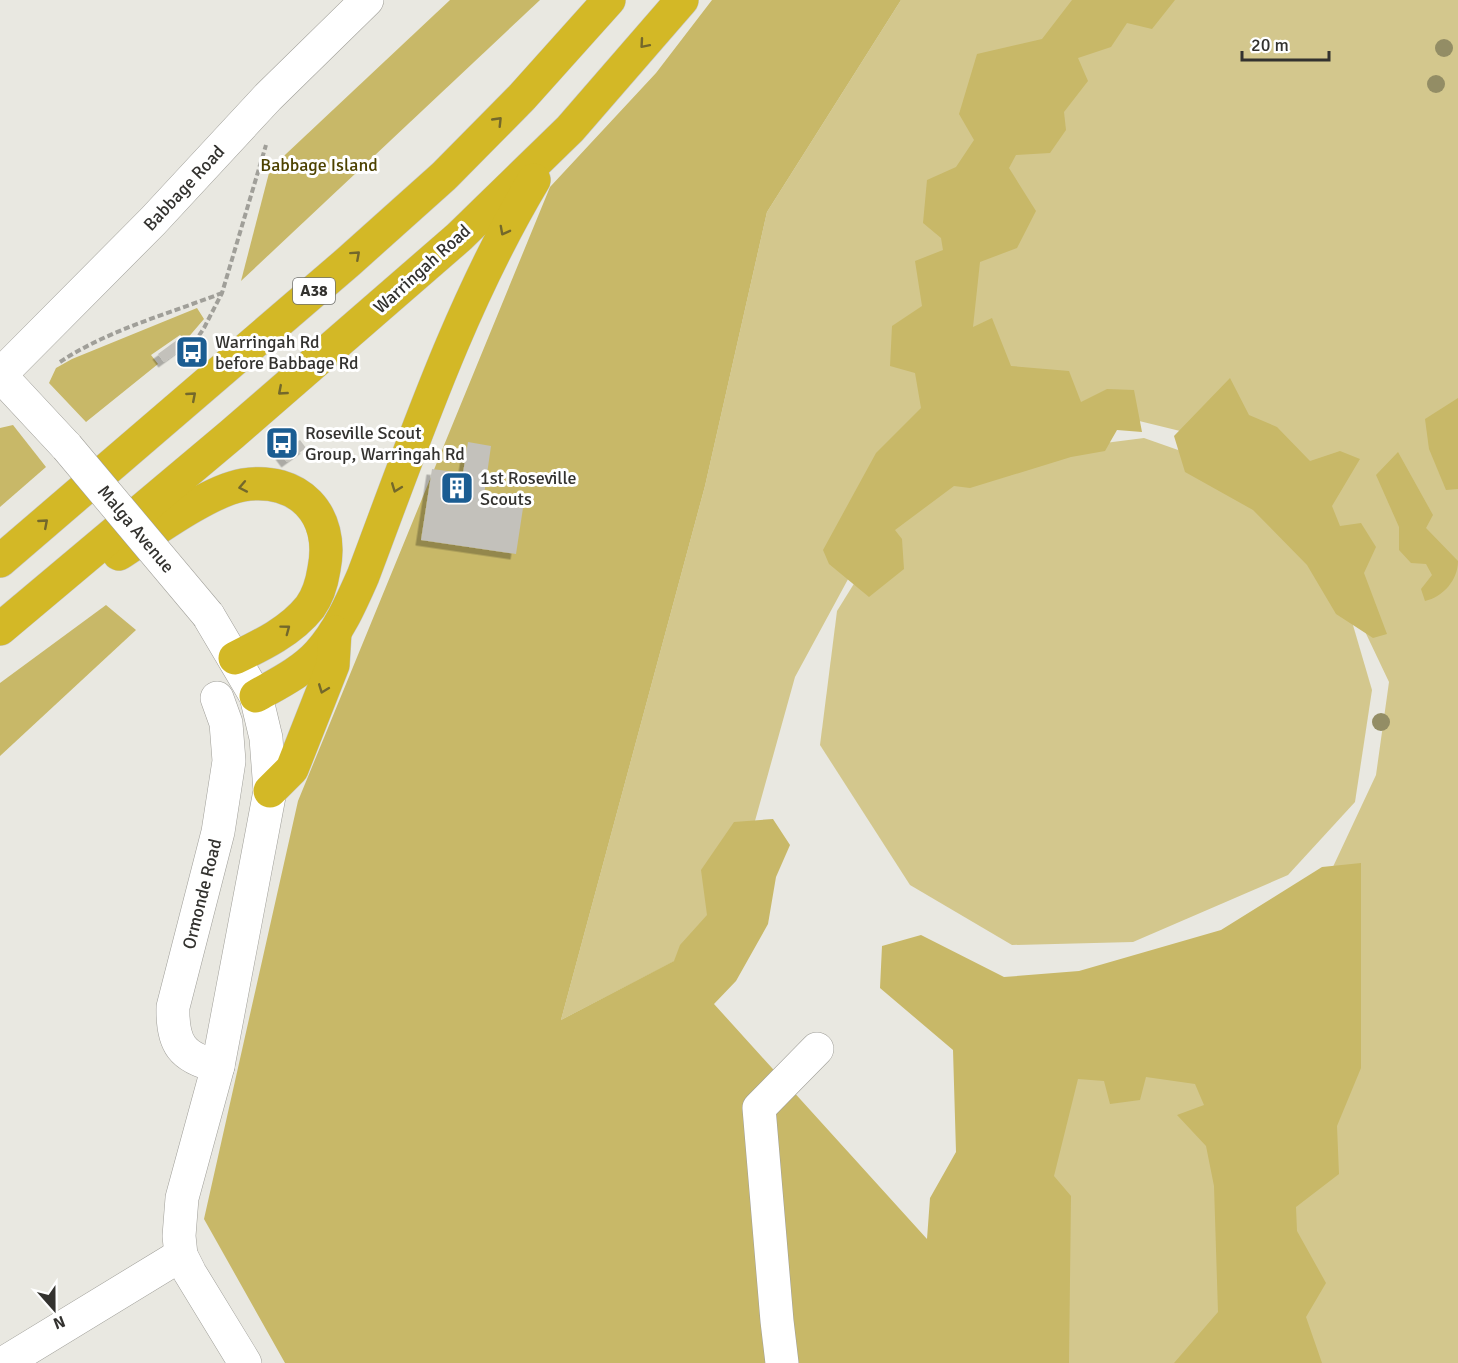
<svg xmlns="http://www.w3.org/2000/svg" width="1458" height="1363" font-family="Signika,sans-serif">
	<defs>
		<filter id="shadow"><feDropShadow dx="-5.5" dy="5.5" stdDeviation="0" flood-color="#0004"/></filter>
	</defs>
	<rect width="100%" height="100%" fill="#e9e8e1"/>
	<g fill="#d3c78d">
		<polygon points="901,0 1458,0 1458,1363 842,1363 927,1239 1008,1115 1324,886 1376,775 1389,682 1331,560 1266,452 1131,419 898,487 795,677 723,936 561,1020 705,486 767,212"/>
		<polygon points="1144,438 1269,482 1343,591 1372,690 1355,802 1288,875 1133,942 1012,945 910,885 820,745 837,611 893,521 950,478 1019,454"/>
	</g>
	<g fill="#c8b868">
		<polygon points="450,0 540,0 241,281 270,169"/>
		<polygon points="712,0 901,0 767,212 705,486 561,1020 674,961 680,945 707,915 701,870 734,822 773,819 790,845 776,877 768,924 736,981 714,1004 927,1239 930,1198 956,1152 953,1050 880,988 882,946 921,935 1004,977 1079,971 1221,930 1322,867 1361,863 1361,1068 1337,1126 1339,1174 1296,1207 1297,1231 1326,1283 1306,1317 1322,1363 1174,1363 1218,1312 1214,1186 1206,1146 1177,1115 1204,1105 1195,1084 1146,1077 1140,1100 1110,1104 1104,1081 1078,1079 1054,1176 1071,1196 1069,1363 285,1363 204,1219 298,801 550,187 656,73"/>
		<polygon points="1072,0 1175,0 1152,29 1127,23 1111,47 1078,58 1088,81 1064,112 1066,130 1050,153 1016,155 1009,168 1036,211 1017,248 980,262 973,327 992,318 1011,366 1069,371 1081,402 1107,389 1134,390 1142,432 1117,430 1105,451 1071,457 970,488 954,486 895,530 902,539 904,569 869,597 829,564 823,550 876,453 921,408 915,373 890,366 892,326 922,306 915,261 943,250 941,238 923,223 927,180 956,167 974,140 959,114 977,54 1042,39"/>
		<polygon points="197,308 204,319 186,340 180,335 151,355 158,364 86,422 49,383 56,368 72,359"/>
		<polygon points="1230,378 1249,415 1277,427 1310,461 1340,451 1360,459 1332,506 1340,526 1361,523 1376,547 1364,573 1387,634 1373,638 1336,614 1307,565 1253,510 1185,472 1174,436"/>
		<polygon points="1458,398 1458,489 1446,490 1429,449 1425,419"/>
		<polygon points="13,425 46,467 0,507 0,428"/>
		<path d="M1398,452L1433,515L1426,528L1458,561C1458,580 1443,597 1425,601L1421,589L1432,575L1426,564L1411,563L1399,550V527L1376,475Z"/>
		<polygon points="106,605 136,630 0,756 0,683"/>
	</g>
	<g fill="#c3c1bb" filter="url(#shadow)">
		<polygon points="177,340 183,348 164,362 158,354"/>
		<polygon points="300,440 306,448 287,462 281,454"/>
		<polygon points="468,442 491,446 483,502 523,508 516,554 421,540 432,469 463,473"/>
	</g>
	<g fill="none" stroke-linecap="round" stroke-linejoin="round">
		<g stroke="#9f9e98" stroke-width="34">
			<g id="minor">
				<polyline points="67,447 0,375 153,221 268,97 367,0"/>
				<polyline points="208,615 256,696 266,738 270,791 218,1066 182,1198 179,1236 181,1255 190,1273 245,1363"/>
				<path d="M217,698L226,723L229,761L218,832L173,1007C172,1044 182,1058 218,1066"/>
				<polyline points="4,1363 181,1255"/>
				<polyline points="782,1363 777,1321 759,1108 817,1049"/>
			</g>
		</g>
		<g stroke="#c6c6c5" stroke-width="34">
			<g id="highway">
				<path d="M119,554C150,534 208,491 243,485C298,476 335,514 324,569C322,582 318,596 310,607C291,631 262,645 235,658"/>
				<polyline points="0,561 348,262 444,176 522,97 609,0"/>
				<polyline points="0,629 231,435 459,237 570,129 682,0"/>
				<path d="M256,696C277,684 302,672 319,653C339,631 351,603 363,576C414,441 460,304 534,180"/>
				<polyline points="270,791 292,769 333,665 335,632"/>
			</g>
		</g>
		<g stroke="#a09f99" stroke-width="4" stroke-dasharray="6 3" stroke-linecap="butt">
			<polyline points="194,343 204,328 222,293 266,145"/>
			<path d="M60,362C108,330 168,314 222,293"/>
		</g>
		<use href="#minor" stroke="#fff" stroke-width="33"/>
		<use href="#highway" stroke="#d3b826" stroke-width="33"/>
		<g stroke="#9f9e98" stroke-width="34" stroke-linecap="butt">
			<polyline id="minor-bridge" points="67,447 208,615"/>
		</g>
		<use href="#minor-bridge" stroke="#fff" stroke-width="33"/>
	</g>
	<g fill="#938d65">
		<circle cx="1444" cy="48" r="9"/>
		<circle cx="1436" cy="84" r="9"/>
		<circle cx="1381" cy="722" r="9"/>
	</g>
	<defs><path id="oneway-chevron" d="M-2-3.5L2.5 0L-2 3.5" fill="none" stroke-width="1.6" stroke-linecap="round" stroke-linejoin="round" transform="scale(1.5)"/></defs>
	<g stroke="#73682b">
		<use href="#oneway-chevron" transform="translate(644 44) rotate(131)"/>
		<use href="#oneway-chevron" transform="translate(498 121) rotate(-46)"/>
		<use href="#oneway-chevron" transform="translate(504 231) rotate(118)"/>
		<use href="#oneway-chevron" transform="translate(356 255) rotate(-42)"/>
		<use href="#oneway-chevron" transform="translate(282 391) rotate(139)"/>
		<use href="#oneway-chevron" transform="translate(192 396) rotate(-41)"/>
		<use href="#oneway-chevron" transform="translate(243 487) rotate(169)"/>
		<use href="#oneway-chevron" transform="translate(396 488) rotate(111)"/>
		<use href="#oneway-chevron" transform="translate(44 523) rotate(-41)"/>
		<use href="#oneway-chevron" transform="translate(286 629) rotate(-37)"/>
		<use href="#oneway-chevron" transform="translate(323 689) rotate(111)"/>
	</g>
	<defs>
		<g id="bus-square" transform="scale(1.725)"><rect x="-9" y="-9" width="18" height="18" rx="4" fill="#1b5d92" stroke="#fff"/><path d="M-5-6H5V4H4V6H2V4H-2V6H-4V4H-5ZM-3.5-4V0h7V-4ZM-3.5 1.2v1.5H-2V1.2ZM2 1.2v1.5H3.5V1.2Z" fill="#fff"/></g>
		<g id="building-square" transform="scale(1.725)"><rect x="-9" y="-9" width="18" height="18" rx="4" fill="#1b5d92" stroke="#fff"/><path d="M-4-6H4V6H1V3H-1V6H-4ZM-2.5-4.3h1.7v1.8h-1.7ZM.8-4.3h1.7v1.8H.8ZM-2.5-1h1.7V.8h-1.7ZM.8-1h1.7V.8H.8Z" fill="#fff"/></g>
	</defs>
	<g fill-rule="evenodd">
		<use href="#bus-square" x="192" y="352"/>
		<use href="#bus-square" x="282" y="443"/>
		<use href="#building-square" x="457" y="488"/>
	</g>
	<g text-anchor="middle" dominant-baseline="central" stroke-width="6" stroke-linejoin="round" paint-order="stroke">
		<rect fill="#fff" stroke="#70706d" stroke-width="1.5" x="293" y="278" width="42" height="26" rx="4.5"/>
		<g font-size="16" font-weight="bold" fill="#33322f">
			<text x="314" y="291">A38</text>
		</g>
		<g font-size="18" fill="#4d4200" stroke="#fff">
			<text x="319" y="165">Babbage Island</text>
		</g>
		<g font-size="18" fill="#33322f" stroke="#fff">
			<text transform="translate(184 188) rotate(-47)">Babbage Road</text>
			<text transform="translate(422 269) rotate(-42)">Warringah Road</text>
			<text transform="translate(136 529) rotate(50)">Malga Avenue</text>
			<text transform="translate(202 894) rotate(-76)">Ormonde Road</text>
		</g>
		<g font-size="18" fill="#33322f" stroke="#fff" text-anchor="start">
			<text x="215" y="342">Warringah Rd<tspan x="215" dy="21">before Babbage Rd</tspan></text>
			<text x="305" y="433">Roseville Scout<tspan x="305" dy="21">Group, Warringah Rd</tspan></text>
			<text x="480" y="478">1st Roseville<tspan x="480" dy="21">Scouts</tspan></text>
		</g>
	</g>
	<g transform="translate(54 1309) rotate(159)" stroke="#ffffff" stroke-width="4.5" paint-order="stroke">
	<path d="M0-4.5L10 22L0 15L-10 22Z" fill="#33322f"/>
	<text y="-9" font-size="16" font-weight="bold" text-anchor="middle" fill="#33322f">N</text>
	</g>
	<path d="M1242 51v9h87v-9" fill="none" stroke="#33322f" stroke-width="3"/>
	<text x="1251" y="51" font-size="18" fill="#33322f" stroke="#ffffff" stroke-width="4.5" paint-order="stroke">20 m</text>
</svg>
